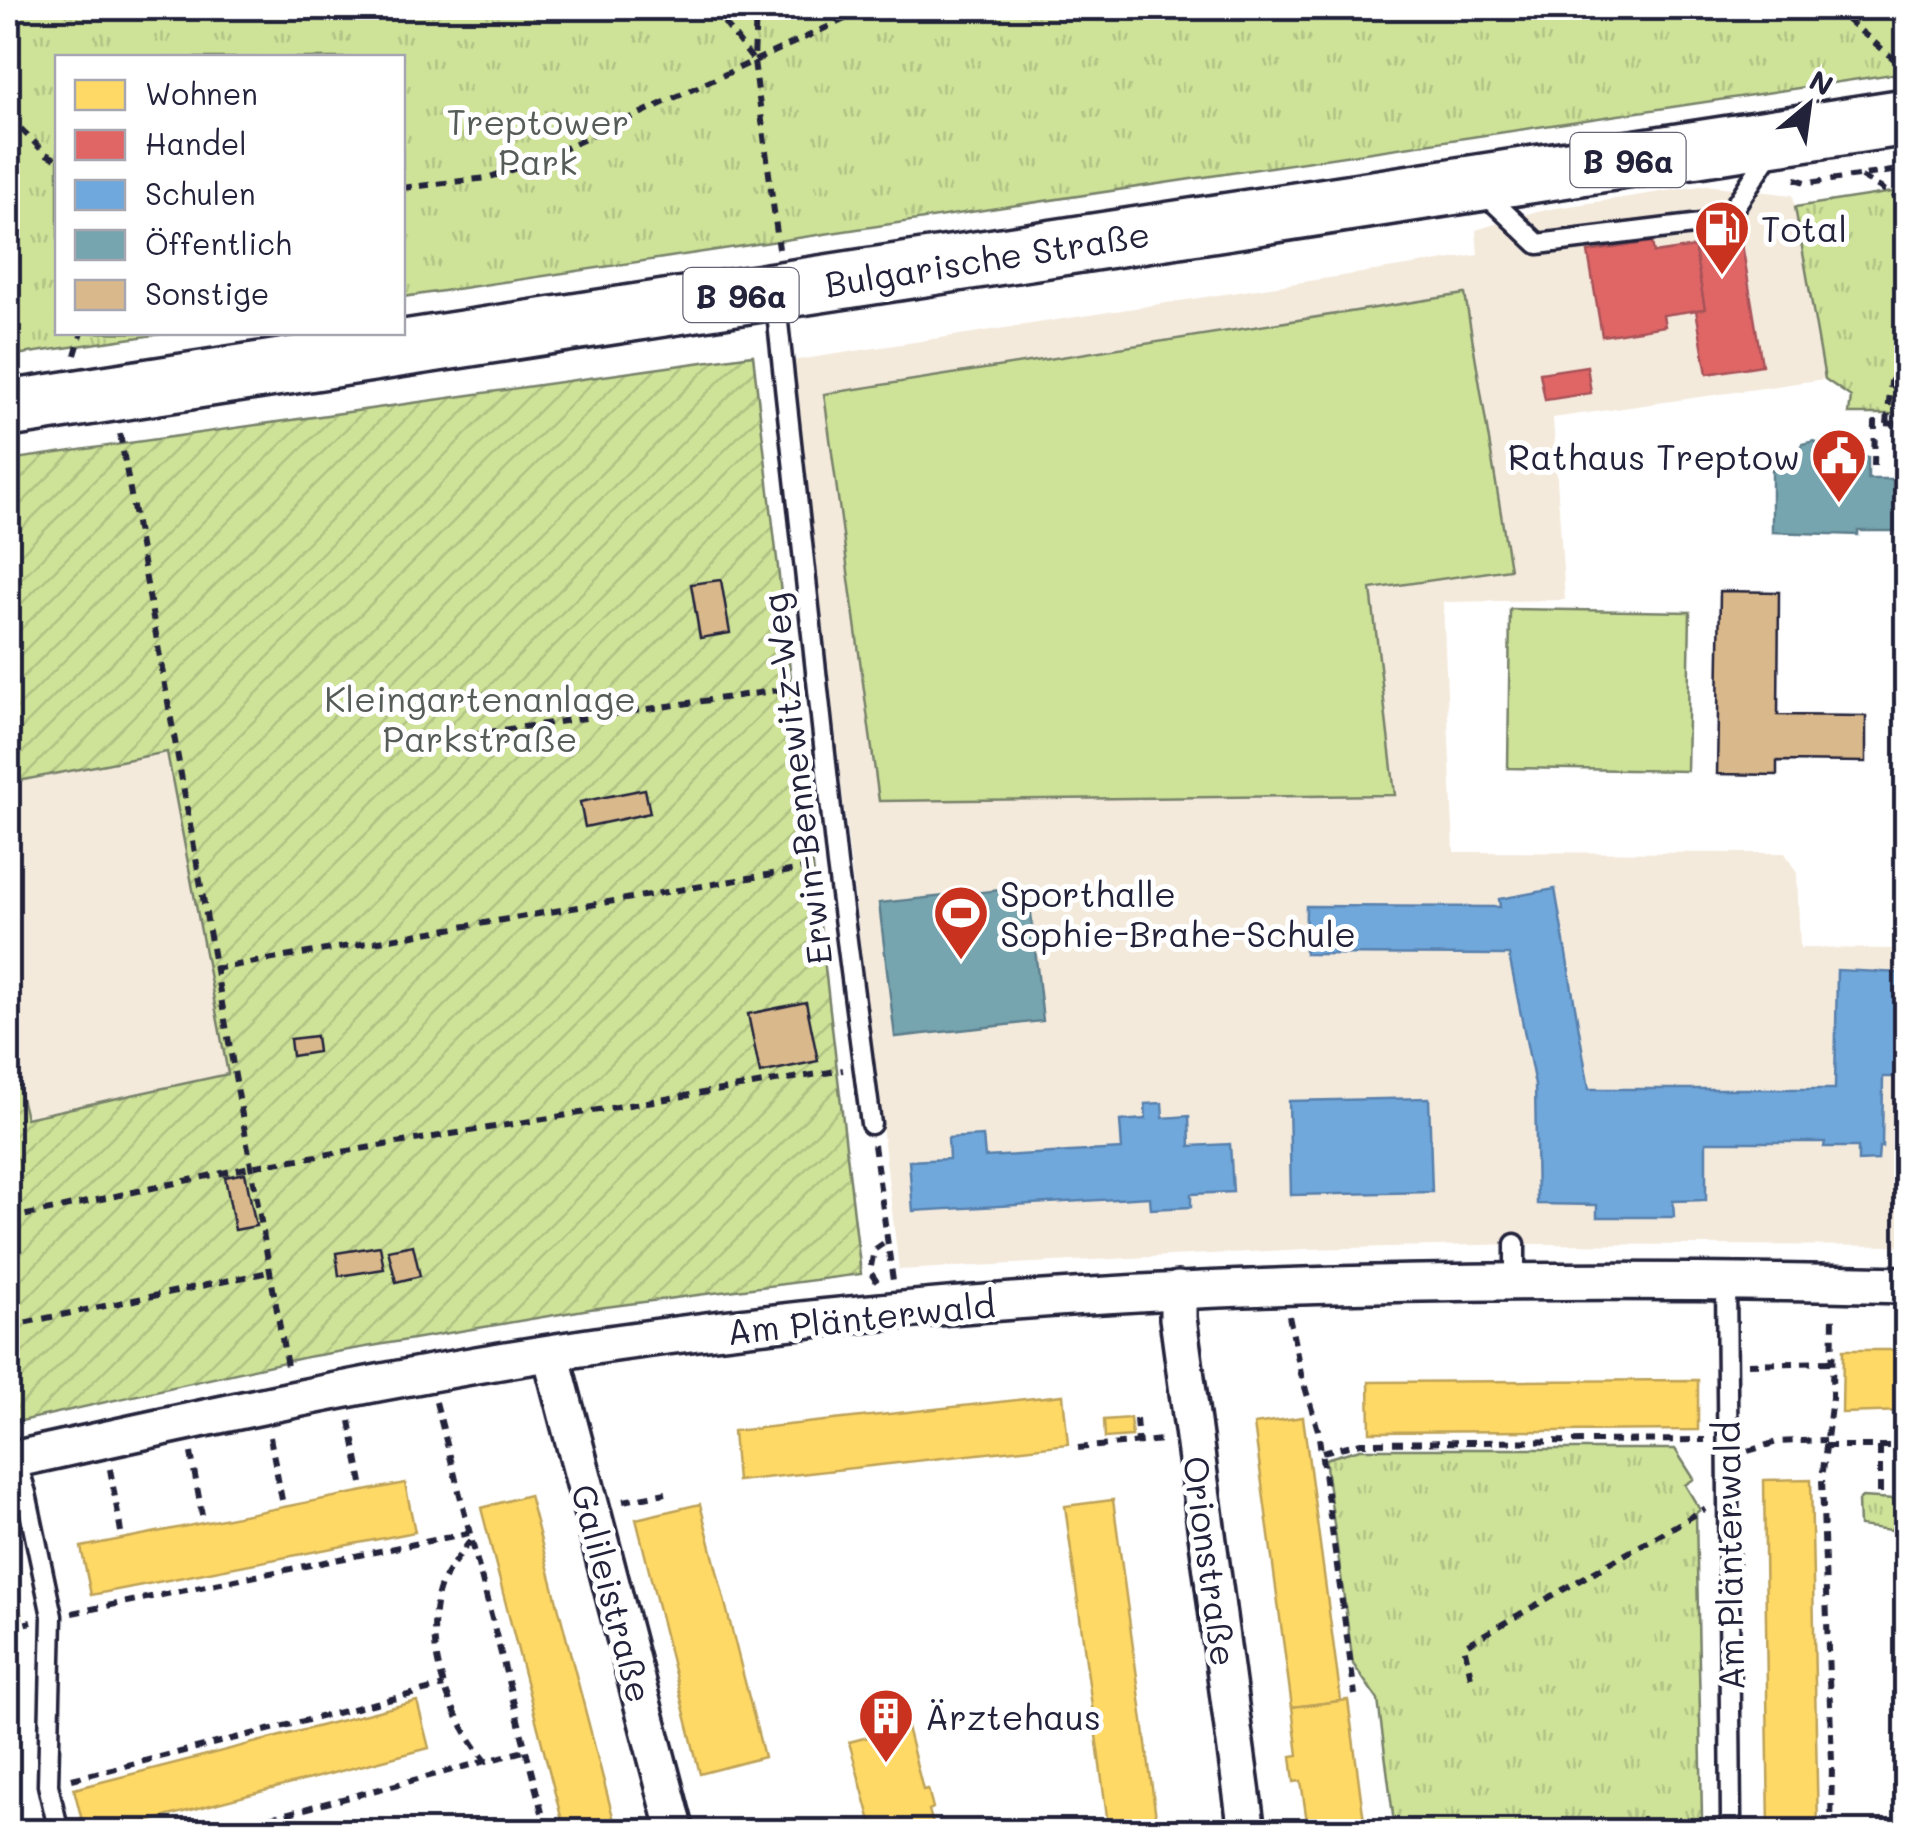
<svg xmlns="http://www.w3.org/2000/svg" width="1914" height="1839" font-family="Mali,sans-serif">
	<defs>
		<pattern id="park-tufts" width="24" height="20" patternUnits="userSpaceOnUse" patternTransform="scale(2.5)"><rect width="24" height="20" fill="#cee398"/><path d="M3 7l-1-3M5 7V3M7 7l1-3M15 17l-1-3M17 17v-4M19 17l1-3" fill="none" stroke="#b1c284"/></pattern>
		<pattern id="garden-furrows" width="10" height="10" patternUnits="userSpaceOnUse" patternTransform="scale(2.5)"><rect width="10" height="10" fill="#cee398"/><path d="M-1 1l2-2M0 10L10 0M9 11l2-2" fill="none" stroke="#b1c284"/></pattern>
	</defs>
	<rect width="100%" height="100%" fill="#fff"/>
	<filter id="ink" filterUnits="userSpaceOnUse"><feTurbulence type="fractalNoise" baseFrequency=".01" numOctaves="2"/><feDisplacementMap in="SourceGraphic" scale="20" xChannelSelector="R" yChannelSelector="G"/><feConvolveMatrix kernelMatrix="1 2 1 2 8 2 1 2 1" color-interpolation-filters="sRGB"/></filter>
	<g filter="url(#ink)">
		<g fill="#f4eadc">
			<polygon points="1706,185 1793,195 1825,379 1553,418 1565,600 1443,602 1454,852 1785,853 1797,873 1800,948 1906,949 1906,1246 1522,1244 1306,1249 899,1270 791,361 1478,255 1476,230 1537,211"/>
			<polygon points="167,751 228,1074 26,1118 8,1045 8,783"/>
		</g>
		<g fill="url(#park-tufts)" stroke="#78826a" stroke-width="2.5">
			<polygon points="8,8 1906,8 1906,72 403,297 402,58 58,58 58,332 168,333 8,356"/>
			<polygon points="1906,190 1906,414 1849,414 1851,397 1825,379 1795,207"/>
			<polygon points="1360,1449 1675,1449 1694,1479 1685,1485 1700,1510 1696,1513 1702,1818 1673,1827 1655,1824 1654,1832 1395,1831 1378,1700 1353,1664 1325,1459"/>
			<polygon points="1862,1497 1894,1499 1895,1524 1891,1530 1859,1526 1858,1501"/>
		</g>
		<polygon fill="url(#garden-furrows)" stroke="#78826a" stroke-width="2.5" points="753,355 861,1274 590,1309 307,1357 8,1424 8,1045 26,1118 228,1074 167,752 8,783 8,460"/>
		<g fill="#cee398" stroke="#78826a" stroke-width="2.5">
			<polygon points="1465,294 1510,569 1371,589 1395,795 879,801 824,394"/>
			<polygon points="1510,609 1690,612 1687,771 1508,768"/>
		</g>
		<g fill="#ffd966" stroke="#bda259" stroke-width="2.5">
			<polygon points="1843,1350 1906,1350 1906,1411 1842,1413"/>
			<polygon points="1698,1380 1698,1430 1370,1432 1369,1382"/>
			<polygon points="1063,1395 1068,1444 737,1481 733,1431"/>
			<polygon points="1303,1417 1341,1701 1292,1707 1254,1424"/>
			<polygon points="1130,1418 1132,1436 1105,1438 1104,1420"/>
			<polygon points="1811,1479 1818,1832 1769,1832 1764,1480"/>
			<polygon points="405,1483 415,1532 91,1595 81,1547"/>
			<polygon points="529,1495 540,1537 617,1832 565,1832 481,1508"/>
			<polygon points="1113,1500 1158,1832 1109,1832 1065,1506"/>
			<polygon points="700,1504 764,1757 700,1774 636,1519"/>
			<polygon points="9,1563 22,1618 8,1621 8,1564"/>
			<polygon points="1348,1700 1364,1821 1308,1828 1301,1781 1294,1782 1291,1756 1298,1755 1292,1707"/>
			<polygon points="417,1701 429,1748 107,1832 85,1832 74,1789"/>
			<polygon points="907,1727 923,1790 928,1789 933,1808 929,1810 935,1832 874,1832 849,1742"/>
		</g>
		<g fill="#e06666" stroke="#a75259" stroke-width="2.5">
			<polygon points="1652,242 1654,253 1695,247 1705,309 1663,315 1665,326 1602,336 1588,252"/>
			<polygon points="1742,244 1762,365 1707,374 1696,310 1705,309 1695,251"/>
			<polygon points="1587,366 1591,393 1545,400 1540,373"/>
		</g>
		<g fill="#6fa8dc" stroke="#5880ac" stroke-width="2.5">
			<polygon points="1555,889 1589,1089 1835,1089 1837,970 1902,973 1899,1077 1883,1077 1882,1147 1879,1147 1878,1160 1858,1161 1858,1147 1824,1147 1825,1142 1706,1142 1706,1200 1673,1201 1674,1217 1597,1217 1597,1205 1537,1204 1535,1085 1509,955 1305,954 1306,906 1500,907 1499,899"/>
			<polygon points="1429,1098 1432,1192 1291,1195 1289,1101"/>
			<polygon points="1162,1103 1163,1118 1189,1116 1190,1146 1230,1144 1233,1192 1191,1194 1191,1207 1151,1209 1150,1197 913,1211 909,1161 949,1159 948,1138 983,1136 985,1157 1122,1149 1120,1121 1146,1119 1145,1104"/>
		</g>
		<g fill="#76a5af" stroke="#5d7e8c" stroke-width="2.5">
			<polygon points="1814,441 1825,448 1830,457 1868,457 1868,479 1906,479 1906,531 1858,531 1858,535 1772,532 1772,457 1793,457 1802,444"/>
			<polygon points="1028,887 1043,1021 895,1037 879,903"/>
		</g>
		<g fill="#d9b88c" stroke="#22223b" stroke-width="2.5">
			<polygon points="721,580 730,633 700,638 691,584"/>
			<polygon points="1720,591 1779,592 1778,715 1866,716 1866,762 1777,761 1777,775 1717,774"/>
			<polygon points="645,789 650,813 585,827 580,802"/>
			<polygon points="806,1002 818,1061 760,1073 748,1014"/>
			<polygon points="316,1036 318,1052 292,1056 290,1039"/>
			<polygon points="245,1173 256,1226 235,1230 225,1177"/>
			<polygon points="413,1245 420,1276 396,1282 388,1250"/>
			<polygon points="380,1246 384,1269 339,1276 336,1253"/>
		</g>
		<g fill="none" stroke-linecap="round" stroke-linejoin="round">
			<g stroke="#22223b" stroke-width="25">
				<g id="lane">
					<polyline points="1483,192 1538,244 1725,221 1772,150"/>
					<polyline points="775,295 837,864 871,1124"/>
					<polyline points="1726,1281 1731,1817 1728,1832"/>
					<polyline points="1515,1282 1515,1244"/>
					<polyline points="16,1460 26,1493 52,1616 48,1785 59,1832"/>
				</g>
			</g>
			<g stroke="#22223b" stroke-width="42">
				<g id="street">
					<polyline points="1178,1290 1178,1318 1247,1832"/>
					<polyline points="551,1354 676,1832"/>
					<path d="M8,1461C223,1413 440,1366 659,1337C1073,1282 1490,1275 1906,1285"/>
				</g>
			</g>
			<g stroke="#22223b" stroke-width="62">
				<polyline id="primary" points="8,409 1906,117"/>
			</g>
			<g stroke="#22223b" stroke-width="6" stroke-dasharray="10 8" stroke-linecap="butt">
				<polyline points="713,8 753,60"/>
				<polyline points="756,8 754,61 779,249"/>
				<polyline points="1833,8 1906,69"/>
				<polyline points="8,116 46,154 58,160"/>
				<polyline points="1861,177 1906,202"/>
				<polyline points="1795,179 1809,183 1906,169"/>
				<polyline points="402,188 487,178 537,161 869,8"/>
				<polyline points="75,355 82,332"/>
				<polyline points="1887,424 1891,382 1906,357"/>
				<polyline points="120,434 288,1372"/>
				<polyline points="1874,466 1875,423 1906,424"/>
				<polyline points="433,740 793,688"/>
				<polyline points="214,969 814,867"/>
				<polyline points="874,1145 893,1281"/>
				<polyline points="8,1219 250,1167 843,1070"/>
				<polyline points="877,1282 870,1272 874,1250 888,1240"/>
				<polyline points="1289,1316 1301,1374 1318,1430 1355,1695"/>
				<polyline points="8,1326 269,1272"/>
				<polyline points="1748,1364 1832,1362"/>
				<polyline points="436,1402 547,1832"/>
				<polyline points="1136,1419 1138,1442"/>
				<polyline points="350,1421 362,1483"/>
				<polyline points="270,1437 282,1500"/>
				<polyline points="1825,1446 1906,1446"/>
				<polyline points="1880,1447 1880,1495"/>
				<polyline points="1078,1448 1163,1440"/>
				<polyline points="1748,1451 1777,1442 1826,1440"/>
				<polyline points="1322,1452 1361,1443 1705,1440"/>
				<polyline points="191,1453 202,1515"/>
				<polyline points="110,1469 121,1532"/>
				<polyline points="623,1501 666,1493"/>
				<path d="M470,1541C458,1558 443,1574 438,1594C424,1652 450,1717 486,1761"/>
				<polyline points="72,1613 469,1533"/>
				<polyline points="8,1628 31,1622"/>
				<polyline points="1471,1677 1464,1646 1705,1509"/>
				<polyline points="72,1779 444,1686"/>
				<polyline points="217,1832 524,1751"/>
				<polyline points="1831,1832 1832,1762 1822,1479 1832,1398 1833,1314"/>
			</g>
			<use href="#lane" stroke="#fff" stroke-width="18"/>
			<use href="#street" stroke="#fff" stroke-width="35"/>
			<use href="#primary" stroke="#fff" stroke-width="55"/>
		</g>
	</g>
	<defs>
		<g id="fuel-pin" transform="scale(2.875)"><path d="M0 17L-7.5 6A9.5 9.5 0 1 1 7.5 6Z" fill="#c8321e" stroke="#fff"/><path d="M-5.5-6h7V0h2V4h1.3V-2.5L3-4.5l.8-.8L6-3V5H2.5V1h-1V6h-7ZM-4.2-4.7v3.2H.2V-4.7Z" fill="#fff"/></g>
		<g id="civic-pin" transform="scale(2.875)"><path d="M0 17L-7.5 6A9.5 9.5 0 1 1 7.5 6Z" fill="#c8321e" stroke="#fff"/><path d="M-.6-6.5H3V-4.5H.6V-3L4-1V1h2V6H-6V1h2V-1L-.6-3ZM-1.2 2.5V6h2.4V2.5Z" fill="#fff"/></g>
		<g id="stadium-pin" transform="scale(2.875)"><path d="M0 17L-7.5 6A9.5 9.5 0 1 1 7.5 6Z" fill="#c8321e" stroke="#fff"/><path d="M0-5a6.5 5 0 1 0 0 10a6.5 5 0 1 0 0-10ZM-3.5-1.8h7v3.6h-7Z" fill="#fff"/></g>
		<g id="building-pin" transform="scale(2.875)"><path d="M0 17L-7.5 6A9.5 9.5 0 1 1 7.5 6Z" fill="#c8321e" stroke="#fff"/><path d="M-4-6H4V6H1V3H-1V6H-4ZM-2.5-4.3h1.7v1.8h-1.7ZM.8-4.3h1.7v1.8H.8ZM-2.5-1h1.7V.8h-1.7ZM.8-1h1.7V.8H.8Z" fill="#fff"/></g>
	</defs>
	<g fill-rule="evenodd">
		<use href="#fuel-pin" x="1722" y="228"/>
		<use href="#civic-pin" x="1839" y="456"/>
		<use href="#stadium-pin" x="961" y="913"/>
		<use href="#building-pin" x="886" y="1716"/>
	</g>
	<g text-anchor="middle" dominant-baseline="central" stroke-width="10" stroke-linejoin="round" paint-order="stroke">
		<g fill="#fff" stroke="#646476" stroke-width="2.5">
			<rect x="1570.5" y="133" width="115" height="54" rx="8"/>
			<rect x="683.5" y="268" width="115" height="54" rx="8"/>
		</g>
		<g font-size="32" font-weight="bold" fill="#22223b">
			<text x="1628" y="160">B 96a</text>
			<text x="741" y="295">B 96a</text>
		</g>
		<g font-size="35" fill="#565c57" stroke="#fff">
			<text x="538" y="121">Treptower<tspan x="538" dy="40">Park</tspan></text>
			<text x="480" y="698">Kleingartenanlage<tspan x="480" dy="40">Parkstraße</tspan></text>
		</g>
		<g font-size="35" fill="#22223b" stroke="#fff" text-anchor="start">
			<text x="1761" y="228">Total</text>
			<text x="1800" y="456" text-anchor="end">Rathaus Treptow</text>
			<text x="1000" y="893">Sporthalle<tspan x="1000" dy="40">Sophie-Brahe-Schule</tspan></text>
			<text x="925" y="1716">Ärztehaus</text>
		</g>
		<g font-size="35" fill="#22223b" stroke="#fff">
			<text transform="translate(987 258) rotate(-9)">Bulgarische Straße</text>
			<text transform="translate(796 779) rotate(-97)">Erwin-Bennewitz-Weg</text>
			<text transform="translate(861 1317) rotate(-6)">Am Plänterwald</text>
			<text transform="translate(1728 1556) rotate(-91)">Am Plänterwald</text>
			<text transform="translate(1211 1561) rotate(82)">Orionstraße</text>
			<text transform="translate(613 1593) rotate(75)">Galileistraße</text>
		</g>
	</g>
	<rect width="1914" height="1839" fill="none" stroke="#fff" stroke-width="40"/>
	<rect x="20" y="20" width="1874" height="1799" fill="none" stroke="#22223b" stroke-width="4" filter="url(#ink)"/>
	<rect x="55" y="55" width="350" height="280" fill="#ffffff" stroke="#a7a7b1" stroke-width="2.5"/>
	<rect x="75" y="80" width="50" height="30" fill="#ffd966" stroke="#a7a7b1" stroke-width="2.5"/>
	<text x="145" y="105" font-size="30" fill="#22223b">Wohnen</text>
	<rect x="75" y="130" width="50" height="30" fill="#e06666" stroke="#a7a7b1" stroke-width="2.5"/>
	<text x="145" y="155" font-size="30" fill="#22223b">Handel</text>
	<rect x="75" y="180" width="50" height="30" fill="#6fa8dc" stroke="#a7a7b1" stroke-width="2.5"/>
	<text x="145" y="205" font-size="30" fill="#22223b">Schulen</text>
	<rect x="75" y="230" width="50" height="30" fill="#76a5af" stroke="#a7a7b1" stroke-width="2.5"/>
	<text x="145" y="255" font-size="30" fill="#22223b">Öffentlich</text>
	<rect x="75" y="280" width="50" height="30" fill="#d9b88c" stroke="#a7a7b1" stroke-width="2.5"/>
	<text x="145" y="305" font-size="30" fill="#22223b">Sonstige</text>
	<g transform="translate(1809 105) rotate(29)" stroke="#ffffff" stroke-width="8" paint-order="stroke">
	<path d="M0-8L18 38L0 25L-18 38Z" fill="#22223b"/>
	<text y="-15" font-size="28" font-weight="bold" text-anchor="middle" fill="#22223b">N</text>
	</g>
</svg>
